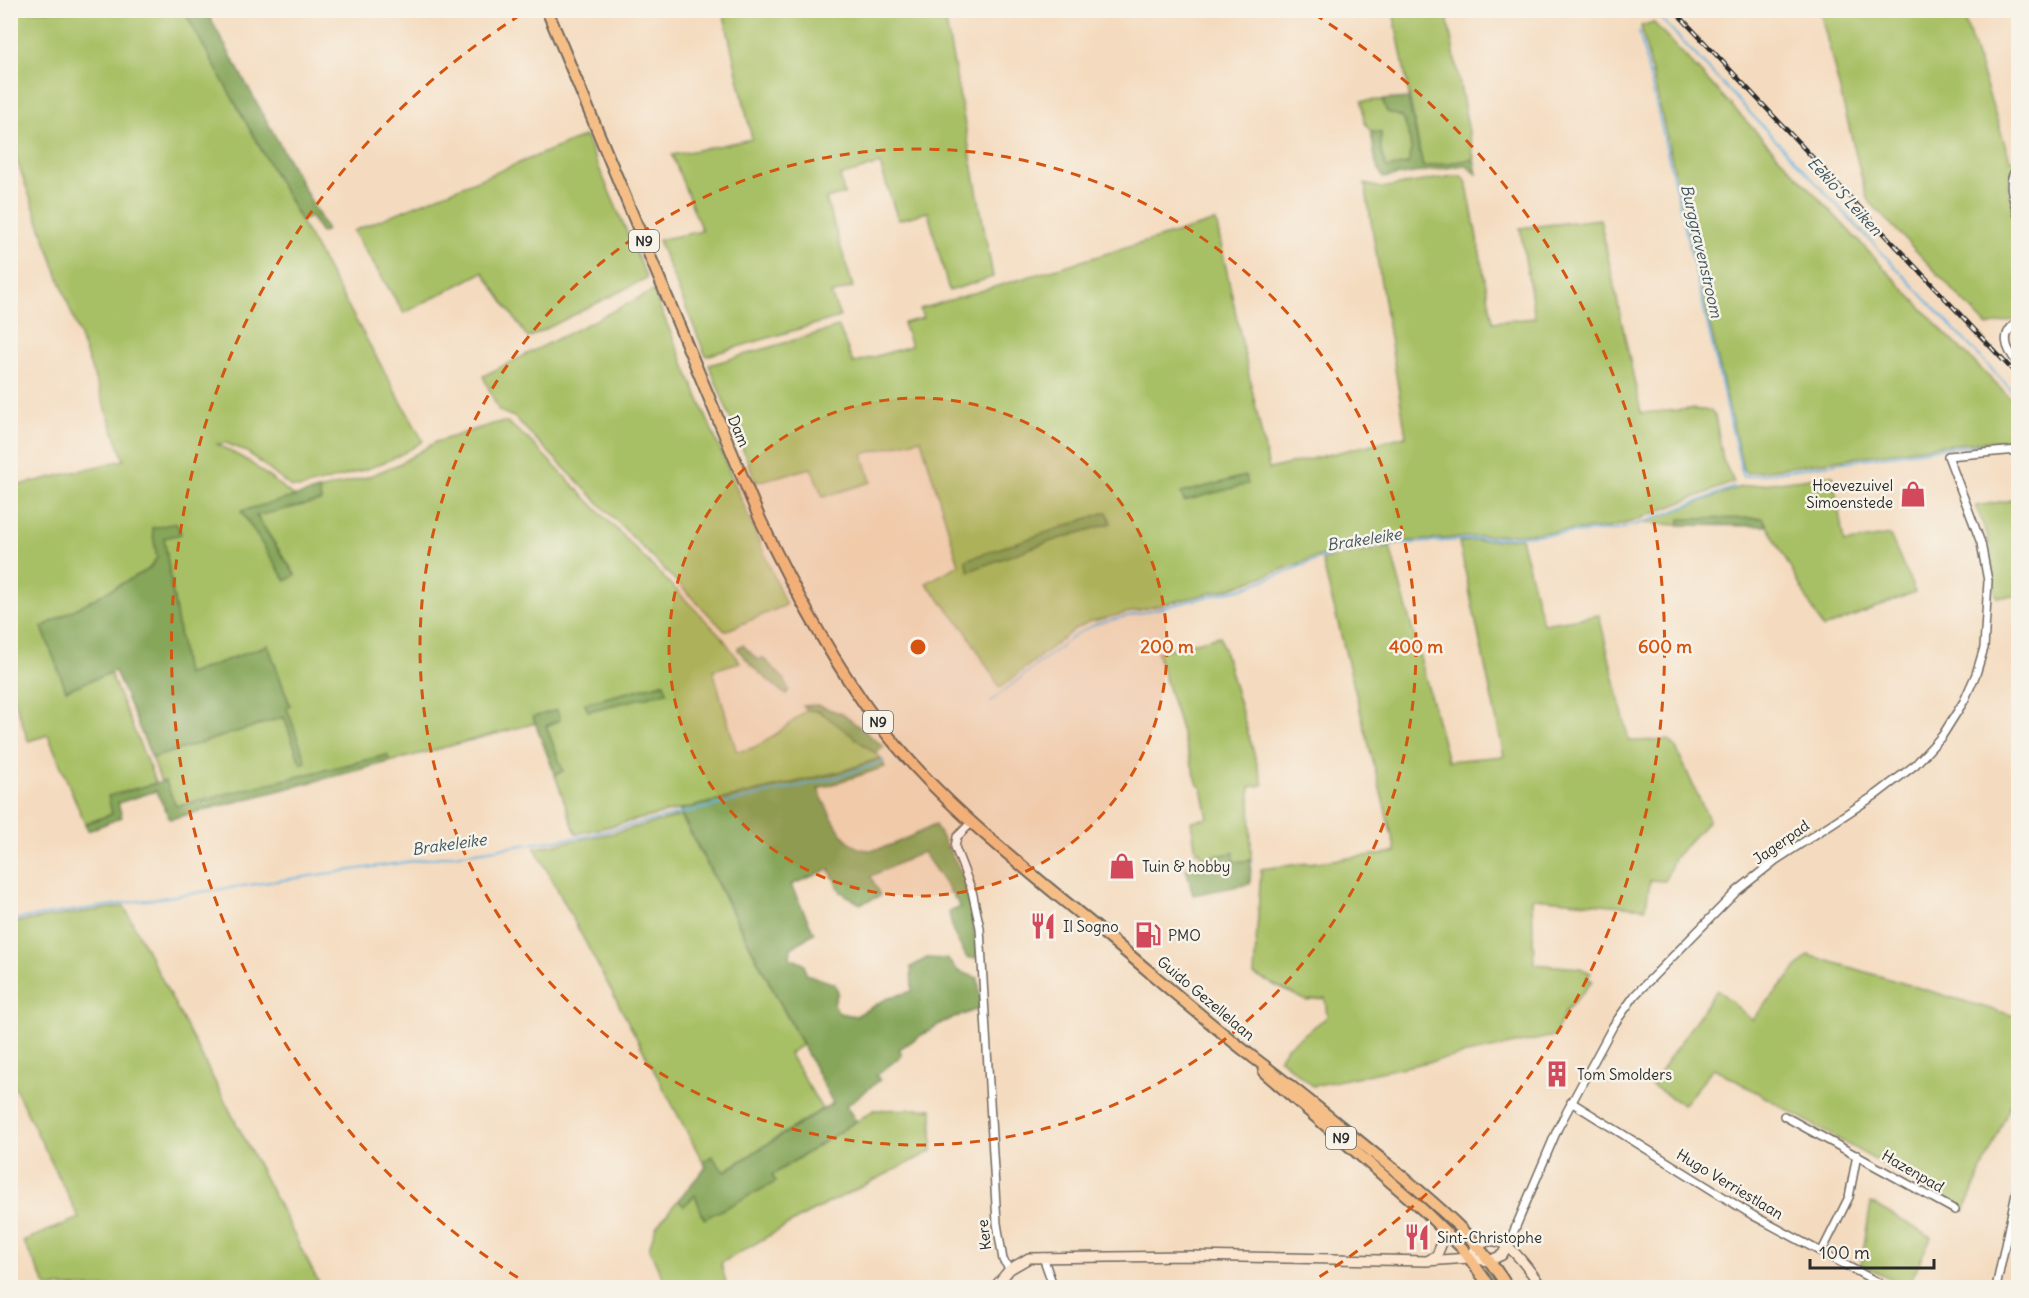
<svg xmlns="http://www.w3.org/2000/svg" width="2029" height="1298" font-family="Delius,sans-serif">
	<rect width="100%" height="100%" fill="#f7f3e8"/>
	<filter id="ink" filterUnits="userSpaceOnUse"><feTurbulence type="fractalNoise" baseFrequency=".0167" numOctaves="2"/><feDisplacementMap in="SourceGraphic" scale="12" xChannelSelector="R" yChannelSelector="G"/><feConvolveMatrix kernelMatrix="1 2 1 2 8 2 1 2 1" color-interpolation-filters="sRGB"/></filter>
	<filter id="wash" filterUnits="userSpaceOnUse"><feTurbulence type="fractalNoise" baseFrequency=".008" numOctaves="4" result="noise"/><feDisplacementMap in="SourceGraphic" scale="24" xChannelSelector="R" yChannelSelector="G"/><feGaussianBlur stdDeviation="1.35" result="paint"/><feColorMatrix in="noise" values="0 0 0 0 0 0 0 0 0 0 0 0 0 0 0 0 0 1.4 0 .05"/><feComposite in="paint" operator="in"/></filter>
	<g filter="url(#wash)">
		<rect width="100%" height="100%" fill="#f4dbbf"/>
		<g fill="#a8c065" stroke="#6a7648" stroke-width="1.5" fill-rule="evenodd">
			<path d="M11,11H184L423,441C387,467 343,476 300,488L291,487L247,452L226,443L217,444L248,461L295,497L241,511L285,580L295,574L256,515L321,501L319,490L367,477L399,464L436,442L496,423L507,422L527,438L722,637L740,662L713,670L736,750C753,756 793,721 807,710C825,707 866,747 881,758L843,771L576,834L555,775L563,771L546,725L533,717L536,723L389,762L387,755L176,806L165,781L161,782L152,758L284,717L300,763L306,762L286,707L290,705L268,645L186,675L164,538L152,528L157,558L149,569L42,627L66,690L110,673L156,783L109,796L112,814L85,824L48,735L28,741L11,688V487L124,460L11,144ZM663,683L666,692L588,711L586,703Z"/>
			<polygon points="723,11 944,11 993,277 949,291 928,212 898,220 880,164 840,176 844,194 826,199 853,287 831,294 840,317 706,356 658,240 702,231 672,155 752,139"/>
			<polygon points="1393,11 1446,11 1474,159 1423,167"/>
			<polygon points="1820,11 1962,11 2010,160 2018,158 2018,164 2008,184 2018,227 2018,319 1987,326 1867,199"/>
			<polygon points="1653,22 1944,332 2018,406 2018,439 1943,445 1747,473 1743,469 1641,26"/>
			<path d="M1382,100L1387,112L1402,117C1408,129 1415,153 1408,164L1386,168L1381,150V133L1371,132L1364,121L1362,101Z"/>
			<polygon points="585,136 647,278 528,338 483,272 404,313 353,231"/>
			<path d="M1453,176H1461L1466,180L1493,322L1535,318L1520,228L1600,219L1641,413L1692,409L1711,411L1715,415L1723,460L1734,482L1631,522L1609,528L1351,545L1228,589L1089,622L1075,629L1000,688L965,630L926,583L959,565L921,439L863,454L871,482L823,497L811,468L756,482L709,365L839,327L853,363L911,346L903,323L923,318L920,309L1216,221L1269,469L1406,436L1365,184L1381,188ZM1245,476L1184,501L1181,493H1182ZM1106,512L1111,523L1039,545L969,571L966,561Z"/>
			<polygon points="653,291 786,605 725,631 514,417 499,411 483,376"/>
			<polygon points="1833,475 1844,543 1890,535 1915,592 1823,628 1763,518 1680,520 1680,525 1643,523 1740,487"/>
			<polygon points="2018,499 2018,596 1996,597 1989,541 1976,506"/>
			<polygon points="1521,538 1543,624 1599,615 1629,741 1668,740 1676,748 1709,820 1674,858 1665,881 1650,880 1646,908 1532,898 1534,964 1580,968 1591,973 1587,978 1593,981 1566,1011 1554,1036 1313,1086 1279,1058 1287,1047 1327,1017 1325,998 1307,1001 1254,975 1261,869 1396,852 1322,560 1390,547 1448,761 1504,756 1459,542"/>
			<polygon points="1220,636 1263,785 1250,787 1251,860 1234,862 1233,853 1202,858 1200,851 1196,852 1191,821 1208,818 1202,788 1198,785 1157,652"/>
			<polygon points="681,816 802,1045 789,1053 822,1109 723,1172 712,1156 703,1162 535,848 613,833"/>
			<polygon points="124,906 321,1287 47,1287 23,1241 79,1218 11,1080 11,923"/>
			<polygon points="1808,955 2018,1017 2018,1088 1964,1211 1714,1068 1683,1105 1651,1085 1717,989 1752,1020"/>
			<polygon points="932,1109 932,1151 807,1214 721,1263 727,1287 667,1287 649,1248 656,1227 678,1200 684,1205 695,1195 704,1218 776,1182 772,1175 874,1110"/>
			<polygon points="1871,1203 1931,1237 1908,1287 1861,1264"/>
		</g>
		<g fill="#86a65a" stroke="#586842" stroke-width="1.5">
			<polygon points="184,11 206,11 327,230 321,233 311,217 301,221"/>
			<path d="M1408,98L1423,167L1474,159L1477,174L1465,165L1383,178L1376,164L1371,132L1381,133V150L1386,168L1408,164C1415,153 1408,129 1402,117L1387,112L1382,100Z"/>
			<polygon points="1246,476 1248,484 1184,501 1181,493"/>
			<polygon points="319,490 321,501 256,516 295,575 286,581 241,511"/>
			<polygon points="1107,512 1111,523 1039,545 969,571 965,560"/>
			<polygon points="1763,518 1767,526 1680,525 1680,519"/>
			<polygon points="176,523 181,534 164,538 186,675 268,645 290,706 287,708 306,762 301,764 284,717 152,758 115,671 66,690 42,627 149,569 157,558 152,528"/>
			<polygon points="743,645 758,660 762,657 784,679 789,690 786,695 758,672 738,650 738,647"/>
			<polygon points="664,683 667,692 588,711 585,703"/>
			<polygon points="817,705 843,714 884,747 875,753 819,711 807,710 803,706"/>
			<polygon points="557,710 560,720 546,726 563,771 555,775 533,717"/>
			<polygon points="388,755 389,762 170,819 156,791 118,803 122,817 88,831 85,824 112,814 108,796 165,781 176,806"/>
			<path d="M881,758L885,767L818,789C854,869 864,858 935,825L963,875L971,908L978,958H967L953,932L949,912L961,907L923,852L871,876L880,896L860,904L841,892L829,869L791,885L814,933L791,948L790,958L804,964L806,974L835,984L838,992L834,1004L839,1013L856,1016L886,999L912,991L911,967L927,958L947,959L958,971L978,978L981,1008L943,1022L899,1049L902,1055L876,1076L880,1080L846,1106L856,1121L772,1175L776,1182L704,1219L695,1195L684,1206L678,1200L706,1167L703,1162L712,1156L724,1172L833,1103L679,810L843,771Z"/>
			<polygon points="1234,853 1234,862 1251,860 1250,884 1193,895 1186,868 1203,865 1202,858"/>
		</g>
		<g fill="none" stroke-linecap="round" stroke-linejoin="round">
			<g stroke="#66b3df" stroke-width="2">
				<polyline points="1653,10 2018,397"/>
				<polyline points="1639,31 1743,477 1939,448 2018,442"/>
				<polyline points="990,702 1076,634 1096,624 1243,588 1330,555 1385,545 1617,530 1651,520 1734,487"/>
				<polyline points="10,920 585,836 838,777 884,761"/>
			</g>
		</g>
	</g>
	<g filter="url(#ink)">
		<g fill="none" stroke-linecap="round" stroke-linejoin="round">
			<g stroke="#71695f" stroke-width="10">
				<g id="street">
					<path d="M2018,167C2005,181 2014,199 2018,216"/>
					<path d="M2018,322C2000,333 2005,349 2018,363"/>
					<polyline points="971,823 957,837 955,847 972,891 980,928 997,1223 1003,1260 1010,1269"/>
					<polyline points="1571,1102 1754,1216 1879,1283"/>
					<polyline points="1784,1116 1955,1210"/>
					<polyline points="1508,1245 1558,1128 1613,1026 1635,995 1737,891 1776,860 1877,794 1915,765 1942,736 1964,701 1976,674 1984,648 1988,581 1981,543 1948,456 2018,450"/>
					<polyline points="1822,1251 1849,1197 1857,1155"/>
					<polyline points="1043,1257 1054,1288"/>
					<polyline points="1996,1288 2018,1183"/>
				</g>
			</g>
			<g stroke="#71695f" stroke-width="12">
				<g id="secondary">
					<path d="M1474,1251C1501,1219 1527,1270 1543,1288"/>
					<polyline points="1429,1260 1437,1255 1446,1233"/>
					<polyline points="994,1288 1010,1269 1029,1258 1191,1256 1426,1261 1469,1258 1489,1261 1502,1255 1508,1245"/>
				</g>
			</g>
			<g stroke="#71695f" stroke-width="14">
				<g id="primary">
					<path d="M547,10L759,517C793,589 831,660 879,724C938,801 1016,861 1090,922C1145,967 1198,1015 1254,1058C1301,1093 1345,1130 1391,1167C1434,1203 1478,1238 1508,1288"/>
					<polyline points="1264,1072 1423,1210 1462,1248 1491,1288"/>
				</g>
			</g>
			<use href="#street" stroke="#fff" stroke-width="7"/>
			<use href="#secondary" stroke="#fbe5cf" stroke-width="9"/>
			<use href="#primary" stroke="#f6be87" stroke-width="10"/>
			<g stroke="#2b2b2b" stroke-width="4.5">
				<polyline id="rail" points="1674,10 2018,376"/>
			</g>
			<use href="#rail" stroke="#f7f3e8" stroke-width="2" stroke-dasharray="7" stroke-linecap="butt"/>
		</g>
	</g>
	<circle cx="918" cy="647" r="249" fill="#d5540f" fill-opacity=".12"/>
	<g fill="none" stroke="#d5540f" stroke-width="3" stroke-dasharray="10 8">
		<circle cx="918" cy="647" r="249"/>
		<circle cx="918" cy="647" r="498"/>
		<path d="M533 1287A747 747 0 0 1 522 14M1314 14A747 747 0 0 1 1303 1287"/>
	</g>
	<defs>
		<g id="shop-bare" transform="scale(2.07)"><path d="M-5-2.5h2.3a2.7 3.5 0 0 1 5.4 0H5L5.5 6h-11ZM-1.5-2.5h3a1.5 2.3 0 0 0-3 0Z" fill="#d1495b" stroke="#f7f3e8" stroke-width="2.5" paint-order="stroke"/></g>
		<g id="restaurant-bare" transform="scale(2.07)"><path d="M-5-6h1v4h1v-4h1v4h1v-4h1v5L-1.5 .5V6h-2V.5L-5-1ZM5-6V6H3V1.5H1.5Q1.5-4 5-6Z" fill="#d1495b" stroke="#f7f3e8" stroke-width="2.5" paint-order="stroke"/></g>
		<g id="fuel-bare" transform="scale(2.07)"><path d="M-5.5-6h7V0h2V4h1.3V-2.5L3-4.5l.8-.8L6-3V5H2.5V1h-1V6h-7ZM-4.2-4.7v3.2H.2V-4.7Z" fill="#d1495b" stroke="#f7f3e8" stroke-width="2.5" paint-order="stroke"/></g>
		<g id="building-bare" transform="scale(2.07)"><path d="M-4-6H4V6H1V3H-1V6H-4ZM-2.5-4.3h1.7v1.8h-1.7ZM.8-4.3h1.7v1.8H.8ZM-2.5-1h1.7V.8h-1.7ZM.8-1h1.7V.8H.8Z" fill="#d1495b" stroke="#f7f3e8" stroke-width="2.5" paint-order="stroke"/></g>
	</defs>
	<g fill-rule="evenodd">
		<use href="#shop-bare" x="1913" y="494"/>
		<use href="#shop-bare" x="1122" y="866"/>
		<use href="#restaurant-bare" x="1043" y="926"/>
		<use href="#fuel-bare" x="1148" y="935"/>
		<use href="#building-bare" x="1557" y="1074"/>
		<use href="#restaurant-bare" x="1417" y="1237"/>
	</g>
	<g text-anchor="middle" dominant-baseline="central" stroke-width="5" stroke-linejoin="round" paint-order="stroke">
		<g fill="#f7f3e8" stroke="#686764" stroke-width="1.5">
			<rect x="629" y="230" width="30" height="22" rx="4.5"/>
			<rect x="863" y="711" width="30" height="22" rx="4.5"/>
			<rect x="1326" y="1127" width="30" height="22" rx="4.5"/>
		</g>
		<g font-size="14" font-weight="bold" fill="#2b2b2b">
			<text x="644" y="241">N9</text>
			<text x="878" y="722">N9</text>
			<text x="1341" y="1138">N9</text>
		</g>
		<g font-size="15" fill="#2b2b2b" stroke="#f7f3e8">
			<text transform="translate(739 431) rotate(67)">Dam</text>
			<text transform="translate(1781 842) rotate(-35)">Jagerpad</text>
			<text transform="translate(1206 998) rotate(40)">Guido Gezellelaan</text>
			<text transform="translate(1913 1171) rotate(30)">Hazenpad</text>
			<text transform="translate(1730 1184) rotate(31)">Hugo Verriestlaan</text>
			<text transform="translate(984 1235) rotate(-97)">Kere</text>
		</g>
		<g font-size="15" fill="#2b2b2b" stroke="#f7f3e8" text-anchor="start">
			<text x="1893" y="485" text-anchor="end">Hoevezuivel<tspan x="1893" dy="17">Simoenstede</tspan></text>
			<text x="1142" y="866">Tuin &amp; hobby</text>
			<text x="1063" y="926">Il Sogno</text>
			<text x="1168" y="935">PMO</text>
			<text x="1577" y="1074">Tom Smolders</text>
			<text x="1437" y="1237">Sint-Christophe</text>
		</g>
		<g font-size="16" font-style="italic" fill="#3d5461" stroke="#f7f3e8">
			<text transform="translate(1845 196) rotate(47)">Eeklo'S Leiken</text>
			<text transform="translate(1702 251) rotate(77)">Burggravenstroom</text>
			<text transform="translate(1364 539) rotate(-9)">Brakeleike</text>
			<text transform="translate(449 844) rotate(-8)">Brakeleike</text>
		</g>
	</g>
	<circle cx="918" cy="647" r="9" fill="#d5540f" stroke="#f7f3e8" stroke-width="3"/>
	<g font-size="18" text-anchor="middle" font-weight="bold" fill="#d5540f" stroke="#f7f3e8" stroke-width="5" stroke-linejoin="round" paint-order="stroke">
		<text x="1167" y="653">200 m</text>
		<text x="1416" y="653">400 m</text>
		<text x="1665" y="653">600 m</text>
	</g>
	<rect width="2029" height="1298" fill="none" stroke="#f7f3e8" stroke-width="36"/>
	<path d="M1810 1259v9h124v-9" fill="none" stroke="#2b2b2b" stroke-width="3"/>
	<text x="1819" y="1259" font-size="18" fill="#2b2b2b" stroke="#f7f3e8" stroke-width="4.5" paint-order="stroke">100 m</text>
</svg>
